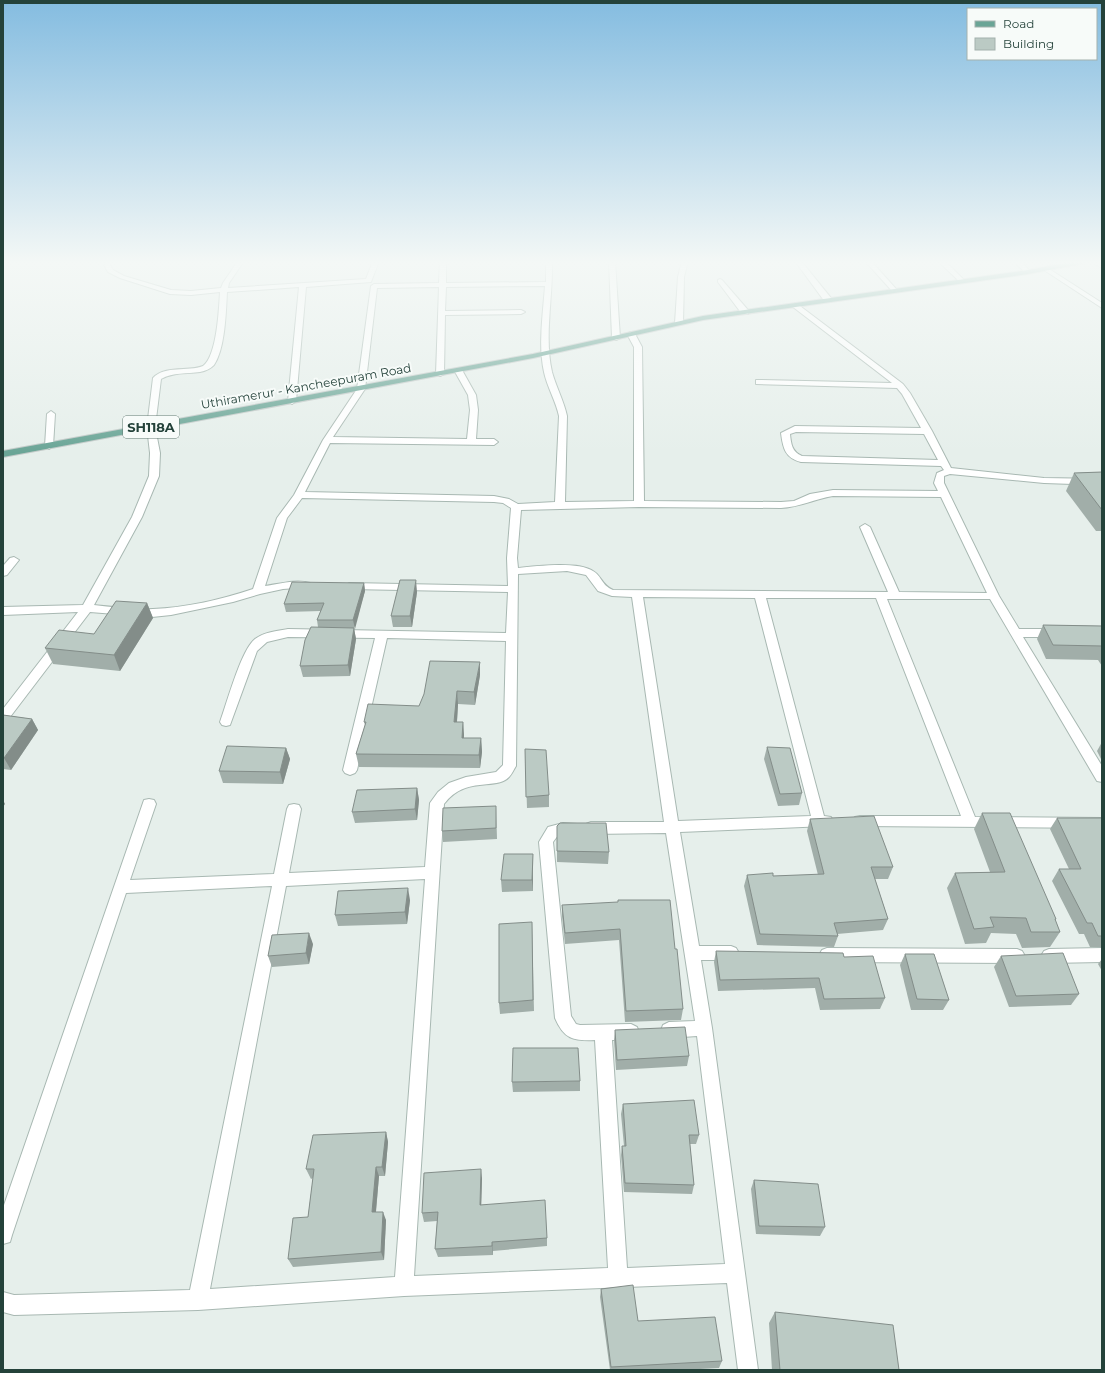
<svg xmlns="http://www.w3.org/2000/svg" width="1105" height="1373" font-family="Montserrat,sans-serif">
	<rect width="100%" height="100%" fill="#e6efeb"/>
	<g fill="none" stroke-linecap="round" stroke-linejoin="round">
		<g stroke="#a8b8b2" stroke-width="2">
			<g id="minor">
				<path d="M107,261H113L110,265L113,270L124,276L171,290L191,291L221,288L223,283L238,261H244L229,283L228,288L366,279L373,261H379L371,282L306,287L296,401L292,404L288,401L299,287L227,292C226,312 225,349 214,365C210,369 205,371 200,372C187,374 173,372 161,379L155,427L160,453L159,476L142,517L94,605C113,607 134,610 153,609C185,608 223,599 253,589L277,518L294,495L323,440L357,389L371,286L374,284L439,283L440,261H446V283L546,282V261H552C553,297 544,337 552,372C556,387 564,401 567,416L565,502L634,501V347L627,334L631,332H634L642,347L644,501L781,502L794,501L810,494L833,490L938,491L934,483L937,473L944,470L941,466L801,462C785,458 783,448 781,433L795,426L921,428L902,394L897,388L756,384V380H759L892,383L793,307L792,305L796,303L903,384L910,393L932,431L951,468L1044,478L1102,479V485L1044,483L950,474L944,476V483L999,596L1019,629H1055L1059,630L1061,633L1059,636L1055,637H1023L1102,766V782L1097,781L990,599H887L975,817L1102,818V828L860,826L855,825L853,821L855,817L860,816H961L876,598H766L824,816L831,817L833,821L831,825L826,826L680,832L699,946H731L736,948L739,953L736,958L731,960H701L712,1028L758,1370H738L727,1283L404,1296L198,1310L14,1315L3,1312V1292L14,1295L190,1290L272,886L126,893L12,1235L10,1242L3,1244V1208L144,800L149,799L154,800L156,804L130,880L274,874L287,809L289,805L294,804L299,805L301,809L289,873L425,867L430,803L438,792L449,783L466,777L496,772L503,765L506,641L387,638L357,770L355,773L350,775L345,773L343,770L375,638L288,637L267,642L257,651L230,725L226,726L222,725L220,722C227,703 241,650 255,639C264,632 277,631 288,629L506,633L508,592L349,589L344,586L349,583L508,586L507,558L511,508L503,503L494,502L302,498L287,518L265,586C279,584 296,579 310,583L311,585L310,587L283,589L260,594L233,602L171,615L152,617L90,612L7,721L3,722V709L78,612L3,615V607L83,605L132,517L149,476L150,453L147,427L153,378C165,365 188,372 203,366C217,356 219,309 220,292L191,295L170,294L120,278L108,272L104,265ZM545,286C543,314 538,345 544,372C547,387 556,401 559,416L555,502L518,504L509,499L494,496L305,492L330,443L494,445L498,442L494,439H476L478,410L476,395L462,370L458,368L454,370L468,395L470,410L467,439L333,437L365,389L377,288L439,287L436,374L440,376L444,374L445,315L521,314L525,312L521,310L445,311L446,287ZM796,432L924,434L938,460L802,456C792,452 791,444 790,434ZM833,496L941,497L987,593L899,592L870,527L865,524L860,527L888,592L613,590C601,585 602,576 593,571C578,561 537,566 518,568L517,558L521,510L639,507L781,508C800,507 815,499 833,496ZM567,571L586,575L598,591L612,596L632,597L664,822H591L586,824L584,828L586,832L591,834L666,833L695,1021L669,1022L663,1025L661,1030L663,1035L669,1038L697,1036L725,1264L627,1268L612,1040H631L637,1037L639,1032L637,1027L631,1024L580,1025L576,1024L571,1016L553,842L559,834L577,832L579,828L577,824L563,823L548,827L539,842L555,1018C564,1039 573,1041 595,1040L608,1268L414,1276L444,804C466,775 496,791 509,777C512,774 514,769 516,766L518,574ZM643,597L755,598L811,816L678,821ZM425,879L395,1277L210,1289L286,886Z"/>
				<polygon points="609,261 615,261 620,338 616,340 612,338"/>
				<polygon points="682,261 688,261 684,277 683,323 679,325 675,323 678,277"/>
				<polygon points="795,261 801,261 831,298 831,302 825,302"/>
				<polygon points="865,261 871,261 897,290 897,292 893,292"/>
				<polygon points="938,261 945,261 965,281 965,283 961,283"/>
				<polygon points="1013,261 1020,261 1031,272 1026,273"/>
				<polygon points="1090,261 1098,261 1102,263 1102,268"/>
				<polygon points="1046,267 1102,303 1102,308 1044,270 1043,269"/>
				<polygon points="720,279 722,280 748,310 748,314 742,314 718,282 718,280"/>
				<polygon points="51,411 55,414 53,446 49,449 45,446 47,414"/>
				<polygon points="14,557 19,560 7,575 3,576 3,566 10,558"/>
				<polygon points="827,948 1017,949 1022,951 1025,956 1022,961 1017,963 827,962 822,960 819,955 822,950"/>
				<polygon points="1102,948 1102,962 1049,963 1044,961 1041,956 1044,951 1049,949"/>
			</g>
		</g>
		<g stroke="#c2cac8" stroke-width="2">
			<polygon id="primary" points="1076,261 1089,261 1086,263 1028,274 703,320 533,358 3,457 3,451 533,354 703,316 1028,270"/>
		</g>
		<use href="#minor" fill="#fff" fill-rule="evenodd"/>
		<use href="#primary" fill="#6aa596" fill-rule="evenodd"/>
	</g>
	<g fill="#a1aea9">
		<polygon points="1102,472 1102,531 1096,531 1066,491 1074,473"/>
		<polygon points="364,583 365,591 354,629 356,639 350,676 303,677 300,666 318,627 317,620 321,611 286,612 284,604"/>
		<polygon points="417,592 412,627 393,627 391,616"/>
		<polygon points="147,603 153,618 120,671 53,664 45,648 94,634"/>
		<polygon points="1043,625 1102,626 1102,666 1098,660 1046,659 1037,639"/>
		<polygon points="480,675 475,705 458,704 457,722 463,722 464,738 481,738 482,752 480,768 359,767 356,754 365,725 364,722 419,706"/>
		<polygon points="3,715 32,719 38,730 11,770 3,769"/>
		<polygon points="1102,742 1102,761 1097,751"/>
		<polygon points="767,747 802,793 799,805 778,806 764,759"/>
		<polygon points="286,748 290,759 283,784 223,783 219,771"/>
		<polygon points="525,749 549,795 549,807 527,808"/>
		<polygon points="417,788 419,800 417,820 355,823 352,812"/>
		<polygon points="496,806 497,839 443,842 442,831"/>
		<polygon points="982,813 1056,919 1055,921 1060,932 1050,947 1022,948 1016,934 991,933 986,943 965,944 947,888 955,873 990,872 974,829"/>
		<polygon points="1057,818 1102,818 1102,947 1090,947 1084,934 1079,934 1052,881 1059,869 1069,869 1050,829"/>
		<polygon points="810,819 893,867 888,879 875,879 888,919 883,930 837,934 838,936 834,947 757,945 744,886 747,875 773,876 818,875 807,831"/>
		<polygon points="557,826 609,852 608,864 557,862"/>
		<polygon points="533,854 533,891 502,892 501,880"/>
		<polygon points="410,900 407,924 338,926 335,915"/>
		<polygon points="562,905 675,949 683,1009 681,1020 625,1022 619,940 565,944 562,916"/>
		<polygon points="532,922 534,1011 500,1014 499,1003"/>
		<polygon points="313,944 309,964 272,967 268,956"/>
		<polygon points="716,951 844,957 885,998 880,1009 820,1010 815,988 718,991 714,962"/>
		<polygon points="905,954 949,1000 943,1010 911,1010 900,965"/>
		<polygon points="1001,956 1079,994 1071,1005 1009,1007 994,967"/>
		<polygon points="1102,959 1102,971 1098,964"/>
		<polygon points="615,1030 689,1056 687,1066 616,1070 614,1040"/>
		<polygon points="580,1081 580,1091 513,1092 512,1082"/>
		<polygon points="623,1104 699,1135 696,1144 690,1144 694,1185 692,1194 624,1192 621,1155 622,1146 624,1146 621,1114"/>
		<polygon points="386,1132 388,1142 385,1176 379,1176 376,1212 386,1220 384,1260 293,1267 288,1259 308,1217 313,1178 311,1179 306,1169"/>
		<polygon points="482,1178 481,1205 547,1238 547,1246 493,1251 493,1255 438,1257 435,1249 437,1221 424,1222 422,1213"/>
		<polygon points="754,1180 825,1227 820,1236 756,1234 751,1189"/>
		<polygon points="601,1289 638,1321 722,1361 719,1368 682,1370 610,1370 600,1297"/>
		<polygon points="775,1312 899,1370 772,1370 769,1323"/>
	</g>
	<g fill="#838d89">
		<polygon points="416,580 417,592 412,627 410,616"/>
		<polygon points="364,583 365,591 355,629 353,620"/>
		<polygon points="147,603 153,618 120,671 114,655"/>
		<polygon points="354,628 356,639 350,676 348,665"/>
		<polygon points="480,662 480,675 475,705 474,692"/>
		<polygon points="457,691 458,704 456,735 454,722"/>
		<polygon points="32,719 38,730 11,770 4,758"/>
		<polygon points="463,722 464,735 463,751 462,738"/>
		<polygon points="481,738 482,752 480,768 479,755"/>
		<polygon points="286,748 290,759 283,784 280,772"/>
		<polygon points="417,788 419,800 417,820 415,809"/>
		<polygon points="3,800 5,804 3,807"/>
		<polygon points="533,854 533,891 532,880"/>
		<polygon points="408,888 410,900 407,924 405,912"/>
		<polygon points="309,933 313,944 309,964 306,953"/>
		<polygon points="386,1132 388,1142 385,1176 382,1167"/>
		<polygon points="376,1167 379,1176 375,1221 372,1212"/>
		<polygon points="481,1169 482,1178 481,1214 480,1205"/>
		<polygon points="383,1212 386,1220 384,1260 381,1252"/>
		<polygon points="492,1242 493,1251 493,1255 492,1246"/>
	</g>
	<g fill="#bbcac4" stroke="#838d89">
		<polygon points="1102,472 1102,510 1074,473"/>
		<polygon points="400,580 416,580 410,616 391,616"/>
		<polygon points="292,582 364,583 353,620 317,620 324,603 284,604"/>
		<polygon points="116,601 147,603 114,655 45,648 59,630 94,634"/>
		<polygon points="1043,625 1102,626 1102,646 1053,645"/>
		<polygon points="311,627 354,628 348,665 300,666 305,640"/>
		<polygon points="430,661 480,662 474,692 457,691 454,722 463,722 462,738 481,738 479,755 356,754 366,722 364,722 368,704 419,706 424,694"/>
		<polygon points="3,715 32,719 4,758 3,758"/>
		<polygon points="227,746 286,748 280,772 219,771"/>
		<polygon points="767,747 790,748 802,793 780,794"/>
		<polygon points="525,749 546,750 549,795 526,797"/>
		<polygon points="417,788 415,809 352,812 357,790"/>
		<polygon points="496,806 496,828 442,831 443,808"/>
		<polygon points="982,813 1010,813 1056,919 1055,919 1060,932 1031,932 1026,918 990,917 994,927 974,929 955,873 1005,872"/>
		<polygon points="874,816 893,867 871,867 888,919 834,923 838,936 760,934 747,875 773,873 773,876 824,874 810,819"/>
		<polygon points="1057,818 1102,818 1102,936 1098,936 1092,923 1087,923 1059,869 1081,869"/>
		<polygon points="560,823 606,823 609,852 557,851 557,826"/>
		<polygon points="504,854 533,854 532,880 501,880"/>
		<polygon points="408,888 405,912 335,915 338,891"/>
		<polygon points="618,900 670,900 675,949 677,949 683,1009 626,1011 620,929 565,933 562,905 618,902"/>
		<polygon points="532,922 533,1000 499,1003 499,924"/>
		<polygon points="309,933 306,953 268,956 272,935"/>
		<polygon points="716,951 843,953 844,957 873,956 885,998 824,999 819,978 720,980"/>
		<polygon points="1063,953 1079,994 1016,996 1001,956"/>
		<polygon points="905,954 934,954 949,1000 917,999"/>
		<polygon points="685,1027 689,1056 617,1060 615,1030"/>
		<polygon points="513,1048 578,1048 580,1081 512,1082"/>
		<polygon points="694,1100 699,1135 689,1135 694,1185 625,1183 622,1146 626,1146 623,1104"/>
		<polygon points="386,1132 382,1167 376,1167 372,1212 383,1212 381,1252 288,1259 293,1218 308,1217 314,1169 306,1169 313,1135"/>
		<polygon points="481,1169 480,1205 545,1200 547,1238 492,1242 492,1246 435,1249 438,1212 422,1213 424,1173"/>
		<polygon points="754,1180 818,1184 825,1227 759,1226"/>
		<polygon points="633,1285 638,1321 715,1317 722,1361 611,1367 601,1289"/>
		<polygon points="775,1312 893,1325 899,1370 780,1370"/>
	</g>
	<linearGradient id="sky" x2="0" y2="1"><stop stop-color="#84bce0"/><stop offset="0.58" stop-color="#f4f8f6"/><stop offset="1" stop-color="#f4f8f6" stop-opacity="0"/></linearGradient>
	<rect width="1105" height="453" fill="url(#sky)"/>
	<g text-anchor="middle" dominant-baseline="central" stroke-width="4" stroke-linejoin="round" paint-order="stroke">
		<g font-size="12" fill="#24423a" stroke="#f7fbf9">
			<text transform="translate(306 386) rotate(-10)">Uthiramerur - Kancheepuram Road</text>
		</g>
		<rect fill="#f7fbf9" stroke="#637a73" stroke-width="1" x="123" y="416" width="56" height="22" rx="3"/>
		<g font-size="13" font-weight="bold" fill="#24423a">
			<text x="151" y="427">SH118A</text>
		</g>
	</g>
	<rect width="1105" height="1373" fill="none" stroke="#24423a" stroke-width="8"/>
	<rect x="967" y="8" width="130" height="52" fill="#f7fbf9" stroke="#a3b1ad"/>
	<rect x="975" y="21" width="20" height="6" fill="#6aa596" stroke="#a3b1ad"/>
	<text x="1003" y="28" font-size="12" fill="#24423a">Road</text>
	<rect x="975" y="38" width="20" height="12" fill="#bbcac4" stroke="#a3b1ad"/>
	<text x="1003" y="48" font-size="12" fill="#24423a">Building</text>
</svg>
